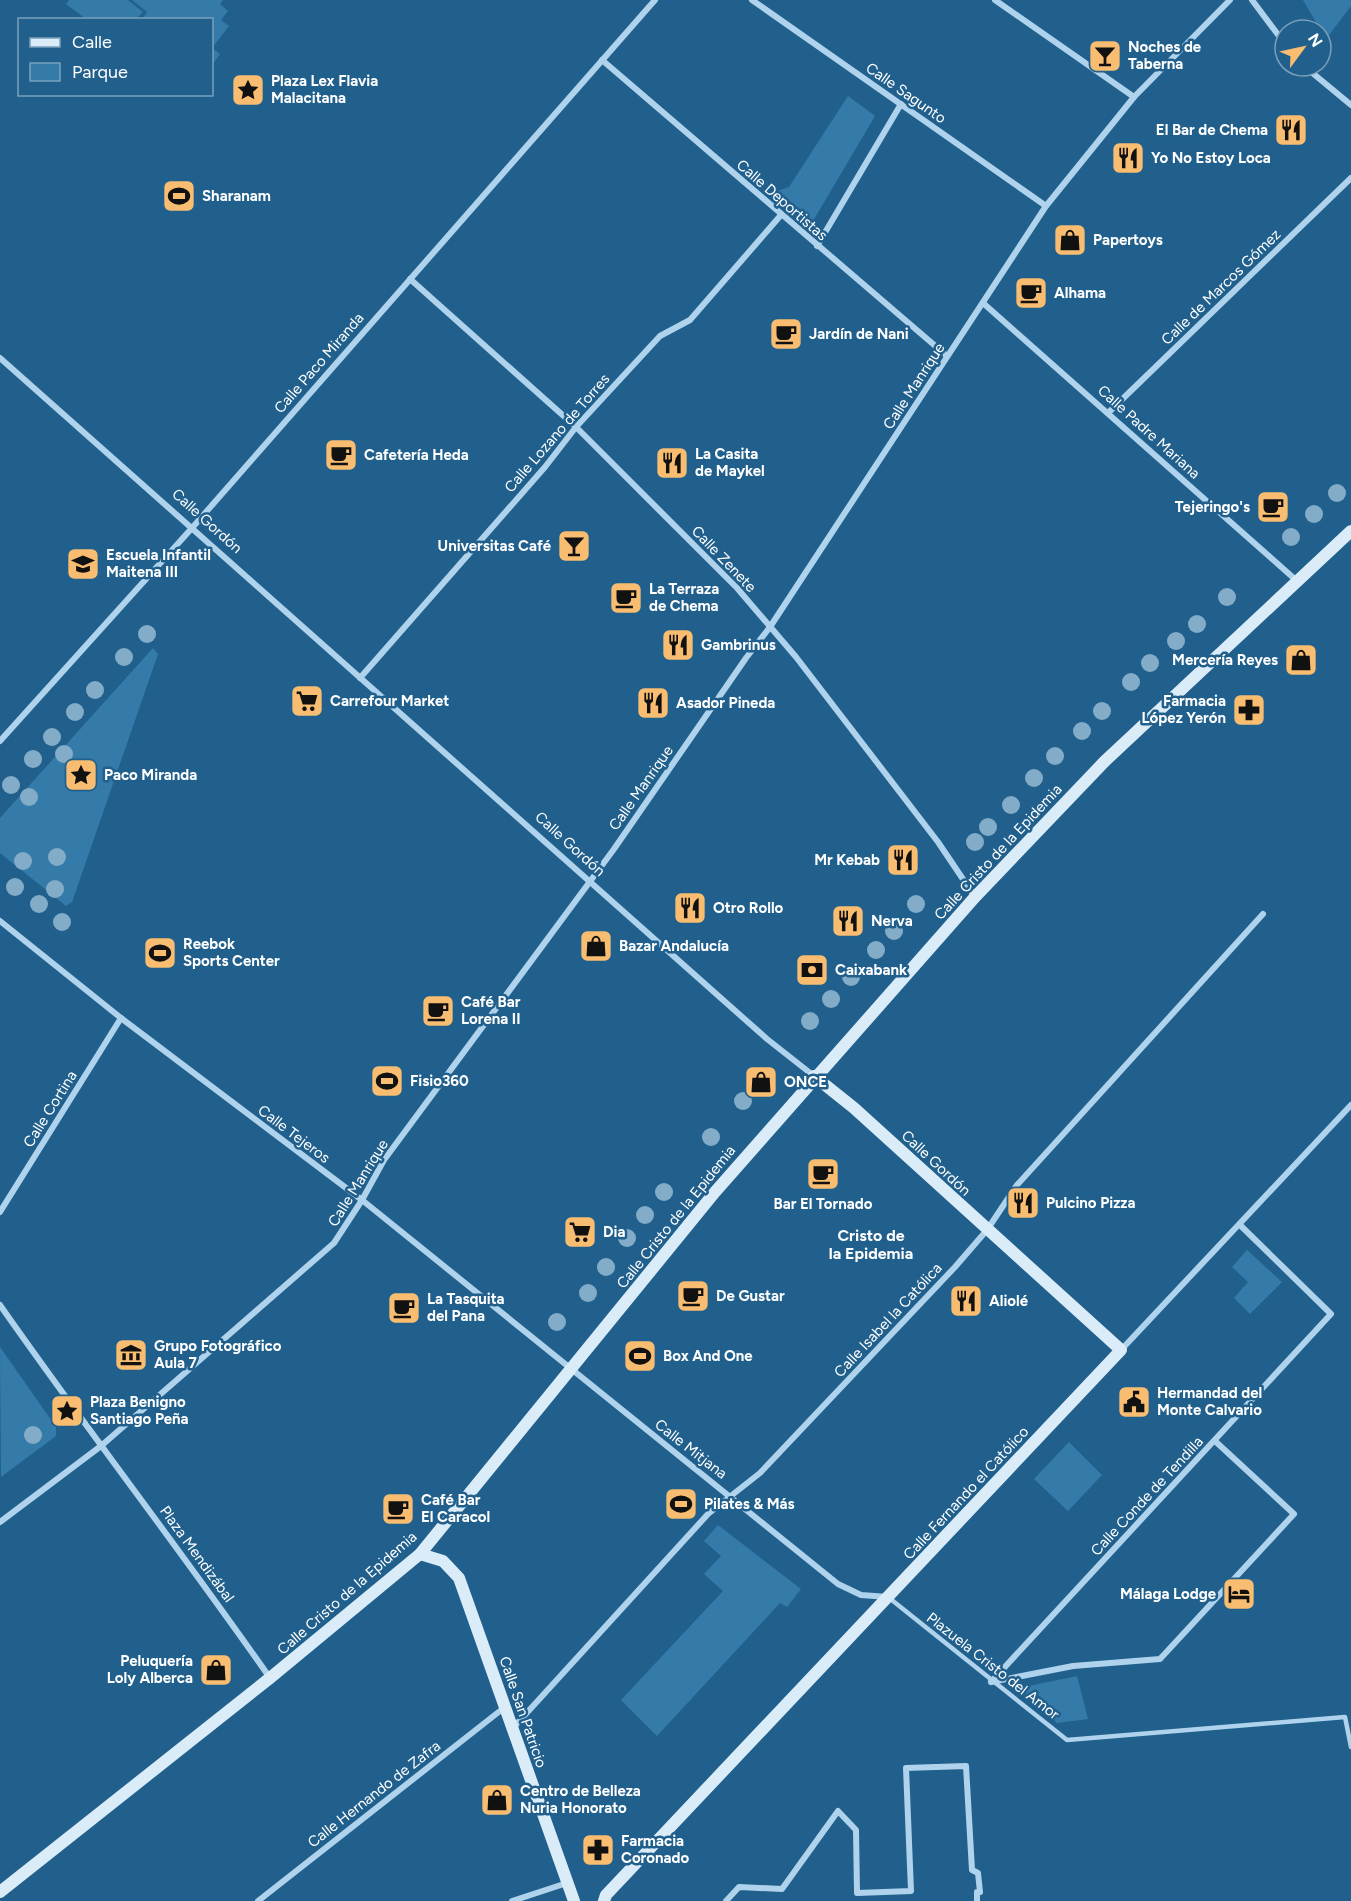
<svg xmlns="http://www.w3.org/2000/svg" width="1351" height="1901" font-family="Figtree,sans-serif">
	<rect width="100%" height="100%" fill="#21608d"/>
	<g fill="#357baa">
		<polygon points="69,0 128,0 143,12 136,19 86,19 66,4"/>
		<polygon points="132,0 223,0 220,4 228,11 221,20 229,26 212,48 220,54 212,65 212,20 142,19 147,12"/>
		<polygon points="1303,0 1351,0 1351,6 1326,39"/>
		<polygon points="848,96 875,116 813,221 778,191 789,187"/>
		<polygon points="153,648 158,654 72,902 66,906 0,853 0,818"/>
		<polygon points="1247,1250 1282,1282 1250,1314 1234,1298 1248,1282 1232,1267"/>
		<polygon points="0,1347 56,1427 56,1436 1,1477"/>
		<polygon points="1069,1442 1102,1475 1068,1511 1034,1479"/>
		<polygon points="718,1525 801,1589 787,1607 780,1603 657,1736 621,1700 723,1591 704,1574 721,1556 704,1541"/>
		<polygon points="1077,1676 1088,1719 1057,1723 1019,1688"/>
	</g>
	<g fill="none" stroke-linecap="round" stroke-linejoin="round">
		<polyline stroke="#afd3ec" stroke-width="4.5" points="888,1597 1067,1740 1345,1717 1351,1747"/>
		<g stroke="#afd3ec" stroke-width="6">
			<polyline points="752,0 1046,206"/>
			<polyline points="995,0 1134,97"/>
			<polyline points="1252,0 1285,44"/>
			<polyline points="602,60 947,356"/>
			<polyline points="1304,66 1351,105"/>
			<polyline points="817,246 901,104"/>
			<polyline points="410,279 576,427 737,588 796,657 938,842 975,897"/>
			<polyline points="983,303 1297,581"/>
			<polyline points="0,358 767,1039 814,1076"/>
			<polyline points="1108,413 1351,178"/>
			<polyline points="360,678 545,467 576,427 660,336 690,320 781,215"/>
			<polyline points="0,741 192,528 655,0"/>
			<polyline points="0,921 121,1018 362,1200 838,1584 861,1595 888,1597"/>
			<polyline points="0,1212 121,1018"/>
			<path d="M0,1305C88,1431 182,1552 270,1678"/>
			<polyline points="1121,1350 1351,1105"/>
			<polyline points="0,1522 101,1446 334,1243 362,1200 384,1160 614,849 746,658 770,627 1046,206 1134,97 1230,0"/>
			<polyline points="991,1682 1331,1314 1240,1225"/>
			<polyline points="991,1682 1073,1666 1160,1659 1294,1514 1215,1441"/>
			<polyline points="513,1728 708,1514 760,1473 955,1267 987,1230 1017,1185 1263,914"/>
			<polyline points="258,1901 505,1707"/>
			<polyline points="512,1901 567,1883"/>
			<polyline points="726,1901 739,1887 782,1889 838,1811 856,1830 857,1893 911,1891 906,1768 966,1766 972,1870 978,1873 980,1892 977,1892 977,1901"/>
		</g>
		<g stroke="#dbecf9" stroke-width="12">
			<polyline points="420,1554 443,1561 459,1578 574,1901"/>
			<polyline points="0,1892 270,1678 420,1554 715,1192 975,897 1104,762 1351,531"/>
			<polyline points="604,1901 606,1895 1121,1350 854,1108 814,1076"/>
		</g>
	</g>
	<g fill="#83acc8">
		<circle cx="1337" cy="493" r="9"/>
		<circle cx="1314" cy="514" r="9"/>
		<circle cx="1291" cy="537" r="9"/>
		<circle cx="1227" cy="597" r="9"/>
		<circle cx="1197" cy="624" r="9"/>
		<circle cx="147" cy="634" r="9"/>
		<circle cx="1176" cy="641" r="9"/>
		<circle cx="124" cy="657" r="9"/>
		<circle cx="1150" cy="663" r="9"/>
		<circle cx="1131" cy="682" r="9"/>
		<circle cx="95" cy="690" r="9"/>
		<circle cx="1102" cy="711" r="9"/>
		<circle cx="75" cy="712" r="9"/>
		<circle cx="1082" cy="731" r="9"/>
		<circle cx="52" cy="737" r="9"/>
		<circle cx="64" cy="754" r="9"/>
		<circle cx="1055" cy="756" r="9"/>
		<circle cx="33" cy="759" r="9"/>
		<circle cx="1034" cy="778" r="9"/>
		<circle cx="11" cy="785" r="9"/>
		<circle cx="29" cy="797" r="9"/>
		<circle cx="1011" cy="805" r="9"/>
		<circle cx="988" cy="827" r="9"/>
		<circle cx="975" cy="842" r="9"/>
		<circle cx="57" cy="857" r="9"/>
		<circle cx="23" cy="861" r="9"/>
		<circle cx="15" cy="887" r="9"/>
		<circle cx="55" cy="889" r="9"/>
		<circle cx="39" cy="904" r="9"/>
		<circle cx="916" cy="904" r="9"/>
		<circle cx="62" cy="922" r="9"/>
		<circle cx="894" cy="931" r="9"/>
		<circle cx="876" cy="950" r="9"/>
		<circle cx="851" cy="977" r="9"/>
		<circle cx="831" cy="999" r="9"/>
		<circle cx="810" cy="1021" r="9"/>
		<circle cx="743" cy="1101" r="9"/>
		<circle cx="711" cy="1137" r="9"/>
		<circle cx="664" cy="1192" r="9"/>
		<circle cx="645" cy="1215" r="9"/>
		<circle cx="627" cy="1238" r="9"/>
		<circle cx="606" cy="1267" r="9"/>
		<circle cx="588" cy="1293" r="9"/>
		<circle cx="557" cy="1322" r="9"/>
		<circle cx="33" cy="1435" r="9"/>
	</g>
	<defs>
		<g id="bar-square" transform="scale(1.725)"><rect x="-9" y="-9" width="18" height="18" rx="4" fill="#f8bd70" stroke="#21608d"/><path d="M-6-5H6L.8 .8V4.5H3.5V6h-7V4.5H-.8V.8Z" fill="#111"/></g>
		<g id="sight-square" transform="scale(1.725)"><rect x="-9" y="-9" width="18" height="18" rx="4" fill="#f8bd70" stroke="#21608d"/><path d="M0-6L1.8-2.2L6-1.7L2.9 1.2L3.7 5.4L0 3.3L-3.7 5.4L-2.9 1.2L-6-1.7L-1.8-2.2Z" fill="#111"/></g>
		<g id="restaurant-square" transform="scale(1.725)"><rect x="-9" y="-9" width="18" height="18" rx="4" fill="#f8bd70" stroke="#21608d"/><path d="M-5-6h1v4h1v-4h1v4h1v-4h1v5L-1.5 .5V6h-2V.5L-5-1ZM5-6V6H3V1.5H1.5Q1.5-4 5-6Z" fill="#111"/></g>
		<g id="stadium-square" transform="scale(1.725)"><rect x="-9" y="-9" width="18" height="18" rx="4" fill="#f8bd70" stroke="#21608d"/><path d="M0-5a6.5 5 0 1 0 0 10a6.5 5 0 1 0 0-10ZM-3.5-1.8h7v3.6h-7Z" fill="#111"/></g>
		<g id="shop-square" transform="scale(1.725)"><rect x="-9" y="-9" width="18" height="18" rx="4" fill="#f8bd70" stroke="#21608d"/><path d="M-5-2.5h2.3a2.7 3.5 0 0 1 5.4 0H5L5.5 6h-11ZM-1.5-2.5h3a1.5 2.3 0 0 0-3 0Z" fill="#111"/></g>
		<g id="cafe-square" transform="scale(1.725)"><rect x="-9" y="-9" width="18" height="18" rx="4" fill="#f8bd70" stroke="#21608d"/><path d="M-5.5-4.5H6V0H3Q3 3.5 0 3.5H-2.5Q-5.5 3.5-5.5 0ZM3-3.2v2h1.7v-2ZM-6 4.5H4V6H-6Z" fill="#111"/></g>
		<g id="school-square" transform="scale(1.725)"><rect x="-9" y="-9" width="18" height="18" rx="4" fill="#f8bd70" stroke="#21608d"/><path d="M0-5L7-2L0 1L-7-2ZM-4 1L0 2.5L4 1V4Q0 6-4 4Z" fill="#111"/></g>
		<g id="supermarket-square" transform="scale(1.725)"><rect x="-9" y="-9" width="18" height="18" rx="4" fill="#f8bd70" stroke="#21608d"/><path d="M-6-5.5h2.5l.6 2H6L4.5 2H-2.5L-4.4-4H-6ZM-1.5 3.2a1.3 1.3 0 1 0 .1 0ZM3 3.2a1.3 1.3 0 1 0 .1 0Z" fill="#111"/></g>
		<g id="pharmacy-square" transform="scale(1.725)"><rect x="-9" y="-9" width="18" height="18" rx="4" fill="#f8bd70" stroke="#21608d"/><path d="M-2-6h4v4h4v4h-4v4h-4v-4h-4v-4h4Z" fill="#111"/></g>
		<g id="bank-square" transform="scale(1.725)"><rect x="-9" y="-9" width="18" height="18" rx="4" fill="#f8bd70" stroke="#21608d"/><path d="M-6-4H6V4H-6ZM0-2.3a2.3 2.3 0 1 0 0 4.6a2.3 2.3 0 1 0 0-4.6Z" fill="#111"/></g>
		<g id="museum-square" transform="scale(1.725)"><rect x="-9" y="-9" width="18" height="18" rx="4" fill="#f8bd70" stroke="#21608d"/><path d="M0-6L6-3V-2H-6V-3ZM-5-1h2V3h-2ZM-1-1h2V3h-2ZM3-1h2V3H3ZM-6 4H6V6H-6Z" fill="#111"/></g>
		<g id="civic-square" transform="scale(1.725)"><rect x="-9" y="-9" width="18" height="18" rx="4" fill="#f8bd70" stroke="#21608d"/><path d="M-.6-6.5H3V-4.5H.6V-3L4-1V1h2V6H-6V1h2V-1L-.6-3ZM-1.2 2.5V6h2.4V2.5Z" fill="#111"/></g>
		<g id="hotel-square" transform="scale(1.725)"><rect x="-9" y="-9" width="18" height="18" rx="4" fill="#f8bd70" stroke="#21608d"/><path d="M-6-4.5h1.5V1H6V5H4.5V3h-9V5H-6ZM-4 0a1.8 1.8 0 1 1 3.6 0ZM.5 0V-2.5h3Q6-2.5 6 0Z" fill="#111"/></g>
	</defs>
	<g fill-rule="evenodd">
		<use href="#bar-square" x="1105" y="56"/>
		<use href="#sight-square" x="248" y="90"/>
		<use href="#restaurant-square" x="1291" y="130"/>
		<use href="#restaurant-square" x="1128" y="158"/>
		<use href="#stadium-square" x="179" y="196"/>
		<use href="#shop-square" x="1070" y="240"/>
		<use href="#cafe-square" x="1031" y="293"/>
		<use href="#cafe-square" x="786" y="334"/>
		<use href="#cafe-square" x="341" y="455"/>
		<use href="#restaurant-square" x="672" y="463"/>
		<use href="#cafe-square" x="1273" y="507"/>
		<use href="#bar-square" x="574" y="546"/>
		<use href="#school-square" x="83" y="564"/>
		<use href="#cafe-square" x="626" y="598"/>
		<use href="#restaurant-square" x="678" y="645"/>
		<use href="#shop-square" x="1301" y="660"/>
		<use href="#supermarket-square" x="307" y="701"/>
		<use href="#restaurant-square" x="653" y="703"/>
		<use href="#pharmacy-square" x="1249" y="710"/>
		<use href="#sight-square" x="81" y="775"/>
		<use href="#restaurant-square" x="903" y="860"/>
		<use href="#restaurant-square" x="690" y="908"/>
		<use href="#restaurant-square" x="848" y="921"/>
		<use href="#shop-square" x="596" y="946"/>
		<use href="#stadium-square" x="160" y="953"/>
		<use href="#bank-square" x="812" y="970"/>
		<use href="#cafe-square" x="438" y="1011"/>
		<use href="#stadium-square" x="387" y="1081"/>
		<use href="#shop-square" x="761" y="1082"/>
		<use href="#cafe-square" x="823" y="1174"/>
		<use href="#restaurant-square" x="1023" y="1203"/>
		<use href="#supermarket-square" x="580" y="1232"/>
		<use href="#cafe-square" x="693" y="1296"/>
		<use href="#restaurant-square" x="966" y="1301"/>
		<use href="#cafe-square" x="404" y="1308"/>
		<use href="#museum-square" x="131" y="1355"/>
		<use href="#stadium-square" x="640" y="1356"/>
		<use href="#civic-square" x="1134" y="1402"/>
		<use href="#sight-square" x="67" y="1411"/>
		<use href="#stadium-square" x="681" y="1504"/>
		<use href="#cafe-square" x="398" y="1509"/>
		<use href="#hotel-square" x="1239" y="1594"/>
		<use href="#shop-square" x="216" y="1670"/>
		<use href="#shop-square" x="497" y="1800"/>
		<use href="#pharmacy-square" x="598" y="1850"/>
	</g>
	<g text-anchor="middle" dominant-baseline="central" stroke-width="5" stroke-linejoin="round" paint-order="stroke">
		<g font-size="15" font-weight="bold" fill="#fff" stroke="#21608d" text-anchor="start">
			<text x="1128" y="47">Noches de<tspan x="1128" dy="17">Taberna</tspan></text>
			<text x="271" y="81">Plaza Lex Flavia<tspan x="271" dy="17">Malacitana</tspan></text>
			<text x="1268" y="130" text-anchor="end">El Bar de Chema</text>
			<text x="1151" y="158">Yo No Estoy Loca</text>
			<text x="202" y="196">Sharanam</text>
			<text x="1093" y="240">Papertoys</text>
			<text x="1054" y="293">Alhama</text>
			<text x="809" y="334">Jardín de Nani</text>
			<text x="695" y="454">La Casita<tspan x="695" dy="17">de Maykel</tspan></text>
			<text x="364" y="455">Cafetería Heda</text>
			<text x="1250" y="507" text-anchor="end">Tejeringo's</text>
			<text x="551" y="546" text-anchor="end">Universitas Café</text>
			<text x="106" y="555">Escuela Infantil<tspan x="106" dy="17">Maitena III</tspan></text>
			<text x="649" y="589">La Terraza<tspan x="649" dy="17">de Chema</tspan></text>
			<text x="701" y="645">Gambrinus</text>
			<text x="1278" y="660" text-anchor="end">Mercería Reyes</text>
			<text x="330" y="701">Carrefour Market</text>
			<text x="1226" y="701" text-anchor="end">Farmacia<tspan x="1226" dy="17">López Yerón</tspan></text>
			<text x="676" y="703">Asador Pineda</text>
			<text x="104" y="775">Paco Miranda</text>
			<text x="880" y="860" text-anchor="end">Mr Kebab</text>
			<text x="713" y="908">Otro Rollo</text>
			<text x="871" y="921">Nerva</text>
			<text x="183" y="944">Reebok<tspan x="183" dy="17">Sports Center</tspan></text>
			<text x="619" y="946">Bazar Andalucía</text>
			<text x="835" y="970">Caixabank</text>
			<text x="461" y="1002">Café Bar<tspan x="461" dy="17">Lorena II</tspan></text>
			<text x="410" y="1081">Fisio360</text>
			<text x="784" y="1082">ONCE</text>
			<text x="1046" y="1203">Pulcino Pizza</text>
			<text x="823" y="1204" text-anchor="middle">Bar El Tornado</text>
			<text x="603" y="1232">Dia</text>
			<text x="716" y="1296">De Gustar</text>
			<text x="427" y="1299">La Tasquita<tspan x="427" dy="17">del Pana</tspan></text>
			<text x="989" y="1301">Aliolé</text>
			<text x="154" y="1346">Grupo Fotográfico<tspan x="154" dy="17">Aula 7</tspan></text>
			<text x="663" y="1356">Box And One</text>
			<text x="1157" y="1393">Hermandad del<tspan x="1157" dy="17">Monte Calvario</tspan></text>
			<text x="90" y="1402">Plaza Benigno<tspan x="90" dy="17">Santiago Peña</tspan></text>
			<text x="421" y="1500">Café Bar<tspan x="421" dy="17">El Caracol</tspan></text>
			<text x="704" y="1504">Pilates &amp; Más</text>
			<text x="1216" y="1594" text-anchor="end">Málaga Lodge</text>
			<text x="193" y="1661" text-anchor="end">Peluquería<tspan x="193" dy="17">Loly Alberca</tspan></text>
			<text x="520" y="1791">Centro de Belleza<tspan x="520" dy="17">Nuria Honorato</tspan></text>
			<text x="621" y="1841">Farmacia<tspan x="621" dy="17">Coronado</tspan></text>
		</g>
		<g font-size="15" fill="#fff" stroke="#21608d">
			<text transform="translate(906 93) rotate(35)">Calle Sagunto</text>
			<text transform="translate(782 200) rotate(41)">Calle Deportistas</text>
			<text transform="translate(1221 287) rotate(-44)">Calle de Marcos Gómez</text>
			<text transform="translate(319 363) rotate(-49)">Calle Paco Miranda</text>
			<text transform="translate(914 386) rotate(-57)">Calle Manrique</text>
			<text transform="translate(1149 432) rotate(42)">Calle Padre Mariana</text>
			<text transform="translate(557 433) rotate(-49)">Calle Lozano de Torres</text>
			<text transform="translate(207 521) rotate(42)">Calle Gordón</text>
			<text transform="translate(724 559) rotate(46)">Calle Zenete</text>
			<text transform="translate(641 788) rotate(-55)">Calle Manrique</text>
			<text transform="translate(570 844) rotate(42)">Calle Gordón</text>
			<text transform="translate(998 852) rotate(-47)">Calle Cristo de la Epidemia</text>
			<text transform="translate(50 1109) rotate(-58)">Calle Cortina</text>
			<text transform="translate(294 1134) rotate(37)">Calle Tejeros</text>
			<text transform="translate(936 1163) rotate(43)">Calle Gordón</text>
			<text transform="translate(358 1183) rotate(-58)">Calle Manrique</text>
			<text transform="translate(676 1217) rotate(-51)">Calle Cristo de la Epidemia</text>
			<text transform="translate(888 1320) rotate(-47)">Calle Isabel la Católica</text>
			<text transform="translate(691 1449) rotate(38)">Calle Mitjana</text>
			<text transform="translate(966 1493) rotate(-47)">Calle Fernando el Católico</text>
			<text transform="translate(1147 1496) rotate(-47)">Calle Conde de Tendilla</text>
			<text transform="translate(197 1554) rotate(54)">Plaza Mendizábal</text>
			<text transform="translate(347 1593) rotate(-41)">Calle Cristo de la Epidemia</text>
			<text transform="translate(993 1666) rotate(38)">Plazuela Cristo del Amor</text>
			<text transform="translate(523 1712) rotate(71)">Calle San Patricio</text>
			<text transform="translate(374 1794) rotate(-38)">Calle Hernando de Zafra</text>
		</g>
		<g font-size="16" font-weight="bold" fill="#fff" stroke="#21608d">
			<text x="871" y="1235">Cristo de<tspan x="871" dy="18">la Epidemia</tspan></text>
		</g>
	</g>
	<rect x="18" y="18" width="195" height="78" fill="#21608d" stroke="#7aa0bb" stroke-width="1.5"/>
	<rect x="30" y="38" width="30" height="9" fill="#dbecf9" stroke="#7aa0bb" stroke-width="1.5"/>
	<text x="72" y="48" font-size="18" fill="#ffffff">Calle</text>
	<rect x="30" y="63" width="30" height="18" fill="#357baa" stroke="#7aa0bb" stroke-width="1.5"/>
	<text x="72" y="78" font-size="18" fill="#ffffff">Parque</text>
	<g transform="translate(1303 48) rotate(57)"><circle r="28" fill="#21608d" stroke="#7aa0bb" stroke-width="1.5"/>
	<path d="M0-4.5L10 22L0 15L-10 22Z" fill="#f8bd70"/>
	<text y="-9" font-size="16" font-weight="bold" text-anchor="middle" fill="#ffffff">N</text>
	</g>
</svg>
